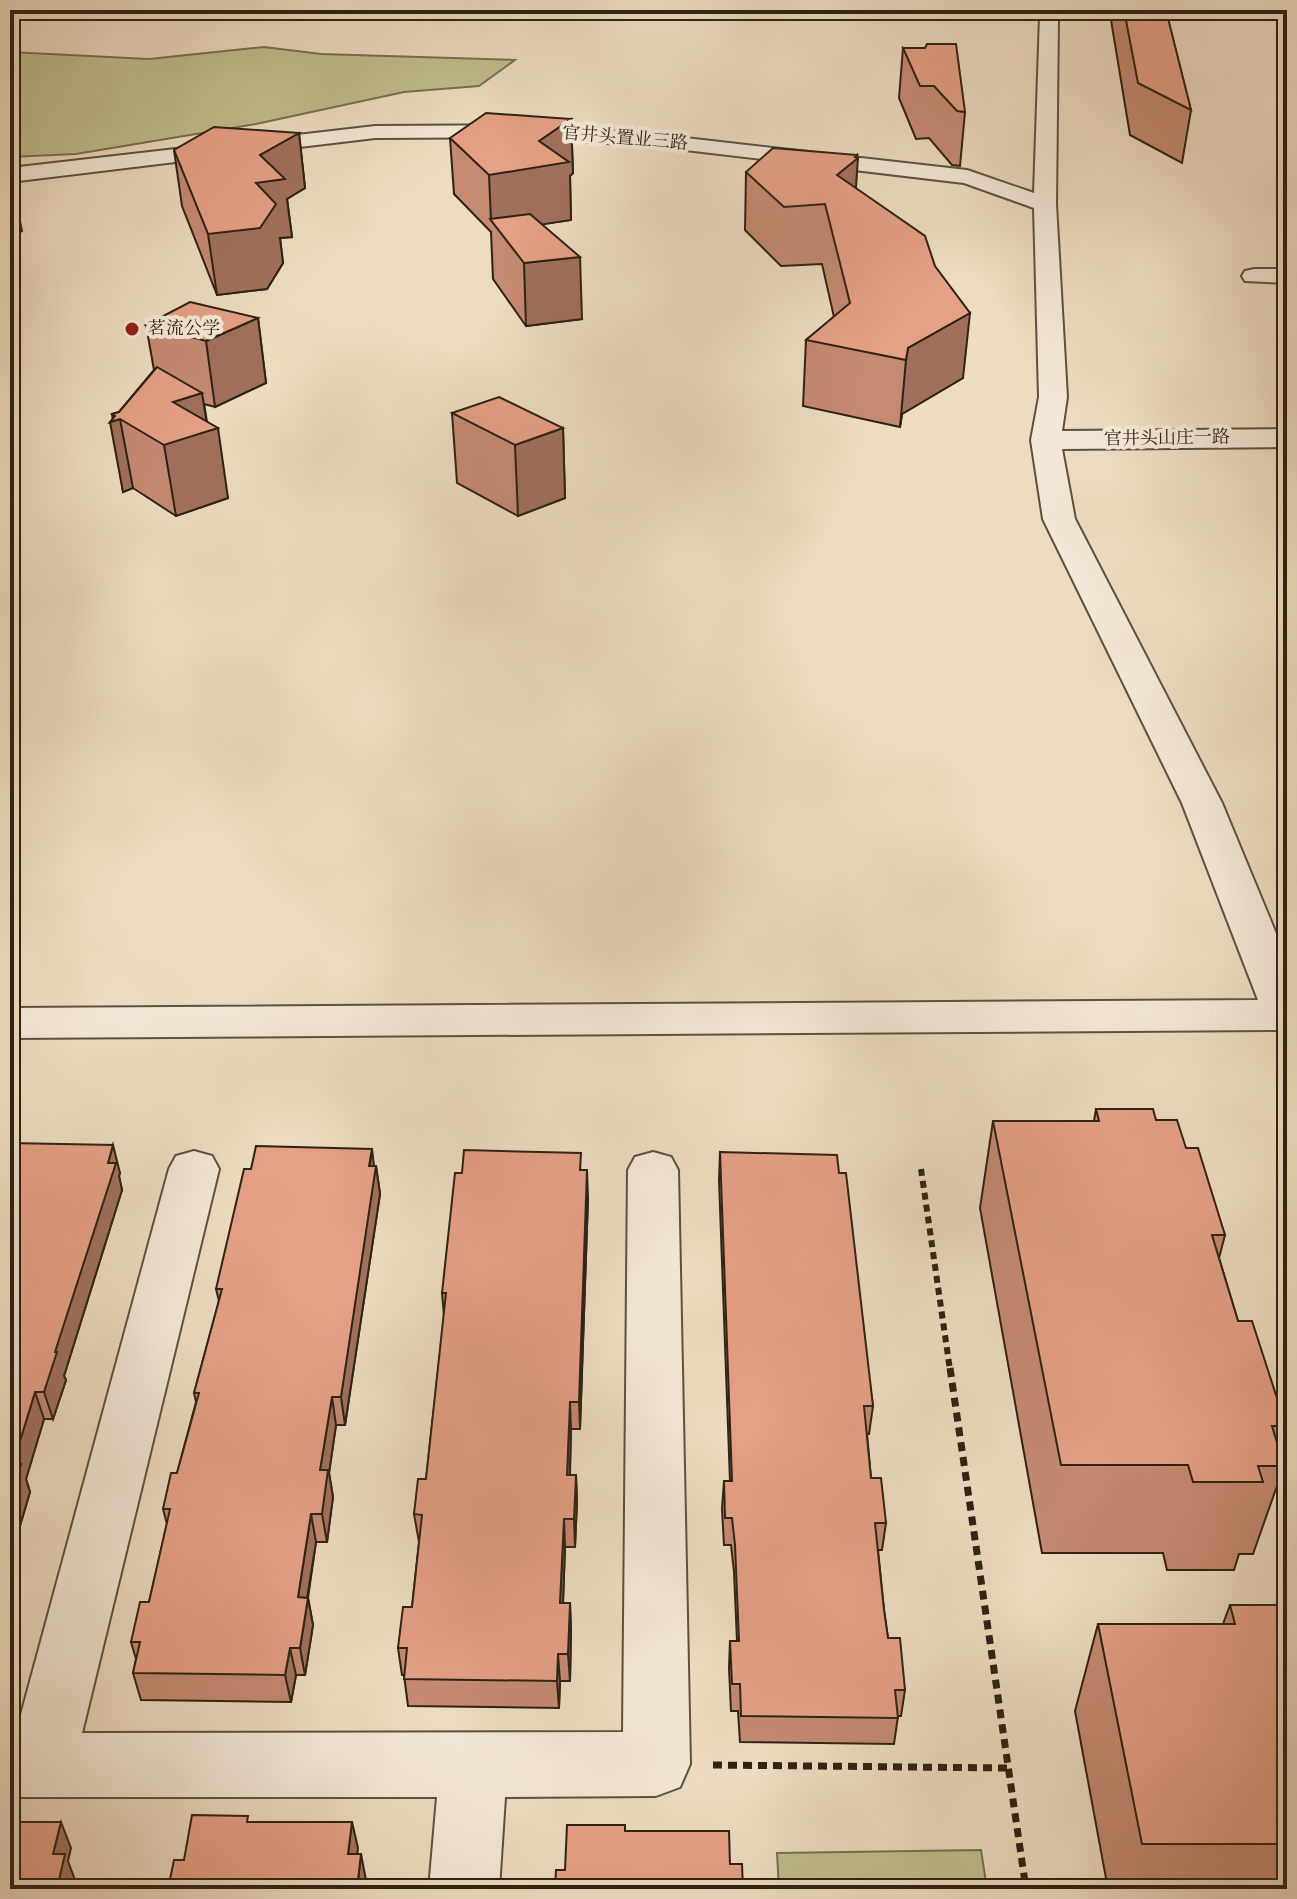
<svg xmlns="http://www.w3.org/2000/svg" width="1297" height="1899" font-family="Vollkorn,'Noto Serif SC',serif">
	<rect width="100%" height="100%" fill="#eddcc1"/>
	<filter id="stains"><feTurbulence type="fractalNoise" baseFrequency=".0025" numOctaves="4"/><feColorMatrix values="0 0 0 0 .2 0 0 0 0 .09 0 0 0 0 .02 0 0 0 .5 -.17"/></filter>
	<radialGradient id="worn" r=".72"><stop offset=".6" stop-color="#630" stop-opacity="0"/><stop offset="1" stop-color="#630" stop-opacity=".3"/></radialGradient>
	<g fill="#c0be8d" stroke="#777051" stroke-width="2">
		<polygon points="264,47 321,54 515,60 479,86 404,92 256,124 76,154 10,157 10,52 149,59"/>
		<polygon points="981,1850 987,1889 779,1889 777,1853"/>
	</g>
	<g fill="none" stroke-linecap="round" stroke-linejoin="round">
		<g stroke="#5e5040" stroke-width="4">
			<g id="minor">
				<polygon points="1051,10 1079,10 1058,19 1056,204 1067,397 1062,431 1287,429 1287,447 1062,449 1075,519 1222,803 1287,960 1287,1030 10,1038 10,1008 1258,1000 1182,803 1043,519 1031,440 1039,397 1034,208 964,183 668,148 534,137 375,138 10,182 10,168 375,126 534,125 668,136 967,170 1034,193 1040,16"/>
				<polygon points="1254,269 1287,269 1287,283 1245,281 1242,276 1245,271"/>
				<polygon points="194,1151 212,1156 219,1169 82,1733 623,1732 628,1170 635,1157 653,1152 671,1157 678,1170 690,1764 680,1787 656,1796 505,1797 499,1889 429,1889 437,1797 10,1797 10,1733 16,1733 169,1169 176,1156"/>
			</g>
		</g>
		<polyline stroke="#2e2215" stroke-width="6" stroke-dasharray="7 5" stroke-linecap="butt" points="921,1169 950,1370"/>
		<g stroke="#2e2215" stroke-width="7" stroke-dasharray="9 6" stroke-linecap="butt">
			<polyline points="950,1368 1026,1889"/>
			<polyline points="713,1765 1008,1768"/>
		</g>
		<use href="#minor" fill="#f3e8d7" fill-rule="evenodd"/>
	</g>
	<g fill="#c58a72" stroke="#2e2215" stroke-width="2">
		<polygon points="1110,10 1170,10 1168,20 1191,110 1182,163 1130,135 1110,14"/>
		<polygon points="903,48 965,112 960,166 952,165 929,138 916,139 899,98"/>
		<polygon points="571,119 573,173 570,176 571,220 542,224 582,319 526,326 493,279 491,232 454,194 450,138"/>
		<polygon points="299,133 305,188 287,199 292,237 280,238 283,263 267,289 217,295 182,206 174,150"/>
		<polygon points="857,155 856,188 963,378 902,414 900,427 803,406 806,340 834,317 822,264 781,266 745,230 746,172"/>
		<polygon points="258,318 266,383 215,407 204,404 207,422 228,498 176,516 133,488 123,492 112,414 119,412 154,370 146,325"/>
		<polygon points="452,413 563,428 565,498 518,516 457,483"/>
		<polygon points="1096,1109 1156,1120 1186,1148 1225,1235 1219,1258 1238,1321 1286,1426 1278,1448 1284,1466 1253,1554 1239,1554 1234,1570 1167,1570 1163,1553 1042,1553 980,1208 993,1121 1094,1121"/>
		<polygon points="10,1143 120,1173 119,1176 122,1190 64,1376 66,1380 53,1419 44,1419 26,1479 30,1492 17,1536 10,1536"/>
		<polygon points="720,1152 839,1173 873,1406 869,1434 867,1434 871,1478 886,1523 882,1550 878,1550 884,1610 888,1638 905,1690 901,1716 898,1716 894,1744 740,1742 738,1711 731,1711 729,1668 730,1641 737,1641 734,1572 731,1545 724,1545 722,1509 724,1481 730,1481 719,1180"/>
		<polygon points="374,1166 376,1166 380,1194 345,1425 336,1425 329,1473 333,1497 327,1542 316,1542 308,1598 313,1625 305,1675 296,1675 291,1702 141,1700 133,1673 136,1659 131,1642 149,1602 167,1524 163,1509 177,1473 196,1402 194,1393 219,1301 216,1289"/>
		<polygon points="581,1170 588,1198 580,1429 571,1429 570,1475 576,1475 577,1502 575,1547 565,1547 563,1603 570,1603 571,1631 570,1681 560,1681 559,1708 408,1706 404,1675 402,1675 398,1648 412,1607 419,1542 414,1514 426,1479 444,1316 442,1293"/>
		<polygon points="1230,1605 1287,1605 1287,1889 1108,1889 1075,1711 1098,1624 1223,1624"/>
	</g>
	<g fill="#a0705d" stroke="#2e2215" stroke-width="2">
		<polygon points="571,119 573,173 570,176 571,220 500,231 491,220 489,175"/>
		<polygon points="299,133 305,188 287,199 292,237 280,238 283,263 267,289 217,295 208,234 256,183 260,155"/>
		<polygon points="857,155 857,158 858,158 854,214 837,175"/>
		<polygon points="10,173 22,231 10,238"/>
		<polygon points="580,257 582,319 526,326 524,263"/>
		<polygon points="970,313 963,378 902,414 900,427 906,360 908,348"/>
		<polygon points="258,318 266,383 215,407 206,341"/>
		<polygon points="202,393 208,431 218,428 228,498 176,516 164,445 173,402"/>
		<polygon points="120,419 133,488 123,492 110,422"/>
		<polygon points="563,428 565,498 518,516 515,445"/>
		<polygon points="113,1145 120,1173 119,1176 122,1190 64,1376 66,1380 53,1419 44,1392"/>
		<polygon points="372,1149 375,1174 376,1166 380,1194 345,1425 341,1397"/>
		<polygon points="587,1170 588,1198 580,1429 579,1402"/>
		<polygon points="35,1392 44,1419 26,1479 30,1492 17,1536 10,1515 13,1464"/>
		<polygon points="332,1397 336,1425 329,1473 333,1497 327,1542 322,1514 320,1470"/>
		<polygon points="570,1402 571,1429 569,1502 567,1475"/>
		<polygon points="576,1475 577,1502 575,1547 574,1519"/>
		<polygon points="311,1514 316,1542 303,1624 298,1597"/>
		<polygon points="564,1519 565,1547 562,1631 560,1603"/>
		<polygon points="308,1598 313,1625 305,1675 300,1648"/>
		<polygon points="570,1603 571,1631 570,1681 568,1654"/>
		<polygon points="290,1648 296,1675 291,1702 285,1675"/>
		<polygon points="558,1654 560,1681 559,1708 557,1681"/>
		<polygon points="61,1822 71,1848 68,1861 75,1880 73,1889 57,1889 53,1854"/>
		<polygon points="352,1822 358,1848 354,1880 348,1854"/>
		<polygon points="361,1854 366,1880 365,1889 357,1889"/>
	</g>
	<g fill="#e5a085" stroke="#2e2215" stroke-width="2">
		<polygon points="1124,10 1166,10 1191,110 1138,83"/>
		<polygon points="927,44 956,44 965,112 957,111 934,86 920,86 903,48 925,48"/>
		<polygon points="486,113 571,119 539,141 569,162 489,175 450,138"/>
		<polygon points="214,127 299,133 260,155 285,179 256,183 276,204 260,228 208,234 174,150"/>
		<polygon points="773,148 857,155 855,157 858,158 837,175 925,236 935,266 970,313 908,348 906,360 806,340 850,303 825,204 784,207 746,172"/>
		<polygon points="530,214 580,257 524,263 490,219"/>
		<polygon points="190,302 258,318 206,341 146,325"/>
		<polygon points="157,367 202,393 173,402 218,428 164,445 120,419 110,422 115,416 112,414 119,412"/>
		<polygon points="499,397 563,428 515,445 452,413"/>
		<polygon points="1096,1109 1153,1109 1156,1120 1177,1120 1186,1148 1198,1148 1225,1235 1212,1235 1238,1321 1252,1321 1286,1426 1272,1426 1284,1466 1258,1466 1263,1482 1193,1482 1188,1465 1061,1465 993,1121 1099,1121"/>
		<polygon points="10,1143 113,1145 108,1163 116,1163 55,1352 57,1352 44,1392 35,1392 13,1464 21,1464 10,1501"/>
		<polygon points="256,1146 372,1149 369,1166 376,1166 341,1397 332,1397 320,1470 328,1470 322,1514 311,1514 298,1597 308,1598 300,1648 290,1648 285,1675 133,1673 140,1642 131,1642 140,1602 149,1602 170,1509 163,1509 171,1473 177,1473 199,1393 194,1393 222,1289 216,1289 244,1169 251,1169"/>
		<polygon points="464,1150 581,1153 580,1170 587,1170 579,1402 570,1402 567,1475 576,1475 574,1519 564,1519 560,1603 570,1603 568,1654 558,1654 557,1681 404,1679 407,1648 398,1648 403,1607 412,1607 422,1515 414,1514 418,1479 426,1479 446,1293 442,1293 455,1173 462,1173"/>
		<polygon points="720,1152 837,1155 839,1173 846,1173 873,1406 864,1406 871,1478 881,1478 886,1523 875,1523 884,1610 888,1638 900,1638 905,1690 895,1690 898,1718 741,1716 740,1684 732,1684 730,1641 739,1641 735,1545 732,1518 725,1518 724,1481 732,1481"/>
		<polygon points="1230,1605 1287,1605 1287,1844 1142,1844 1098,1624 1235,1624"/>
		<polygon points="192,1815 248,1816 247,1822 352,1822 348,1854 361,1854 357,1889 168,1889 174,1860 184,1860"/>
		<polygon points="10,1822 61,1822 53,1854 65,1854 57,1889 10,1889"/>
		<polygon points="567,1825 625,1825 625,1831 729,1831 730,1864 742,1864 743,1889 555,1889 556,1870 565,1870"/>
	</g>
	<circle fill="#8f2418" stroke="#f3e8d7" stroke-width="3" cx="132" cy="329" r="8"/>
	<g text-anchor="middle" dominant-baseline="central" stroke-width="8" stroke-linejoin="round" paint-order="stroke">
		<g font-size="18" fill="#2e2215" stroke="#f3e8d7">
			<text transform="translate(625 139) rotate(5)">官井头置业三路</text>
			<text transform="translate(1167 439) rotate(-1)">官井头山庄一路</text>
		</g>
		<g font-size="18" fill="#2e2215" stroke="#f3e8d7" text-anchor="start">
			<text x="148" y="329">茗流公学</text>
		</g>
	</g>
	<rect width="1297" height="1899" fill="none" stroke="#eddcc1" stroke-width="40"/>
	<rect x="12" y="12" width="1273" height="1875" fill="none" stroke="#2e2215" stroke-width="4"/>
	<rect x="20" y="20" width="1257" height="1859" fill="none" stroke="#2e2215" stroke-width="2"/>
	<rect width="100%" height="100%" filter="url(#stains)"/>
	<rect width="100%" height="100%" fill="url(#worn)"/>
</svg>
